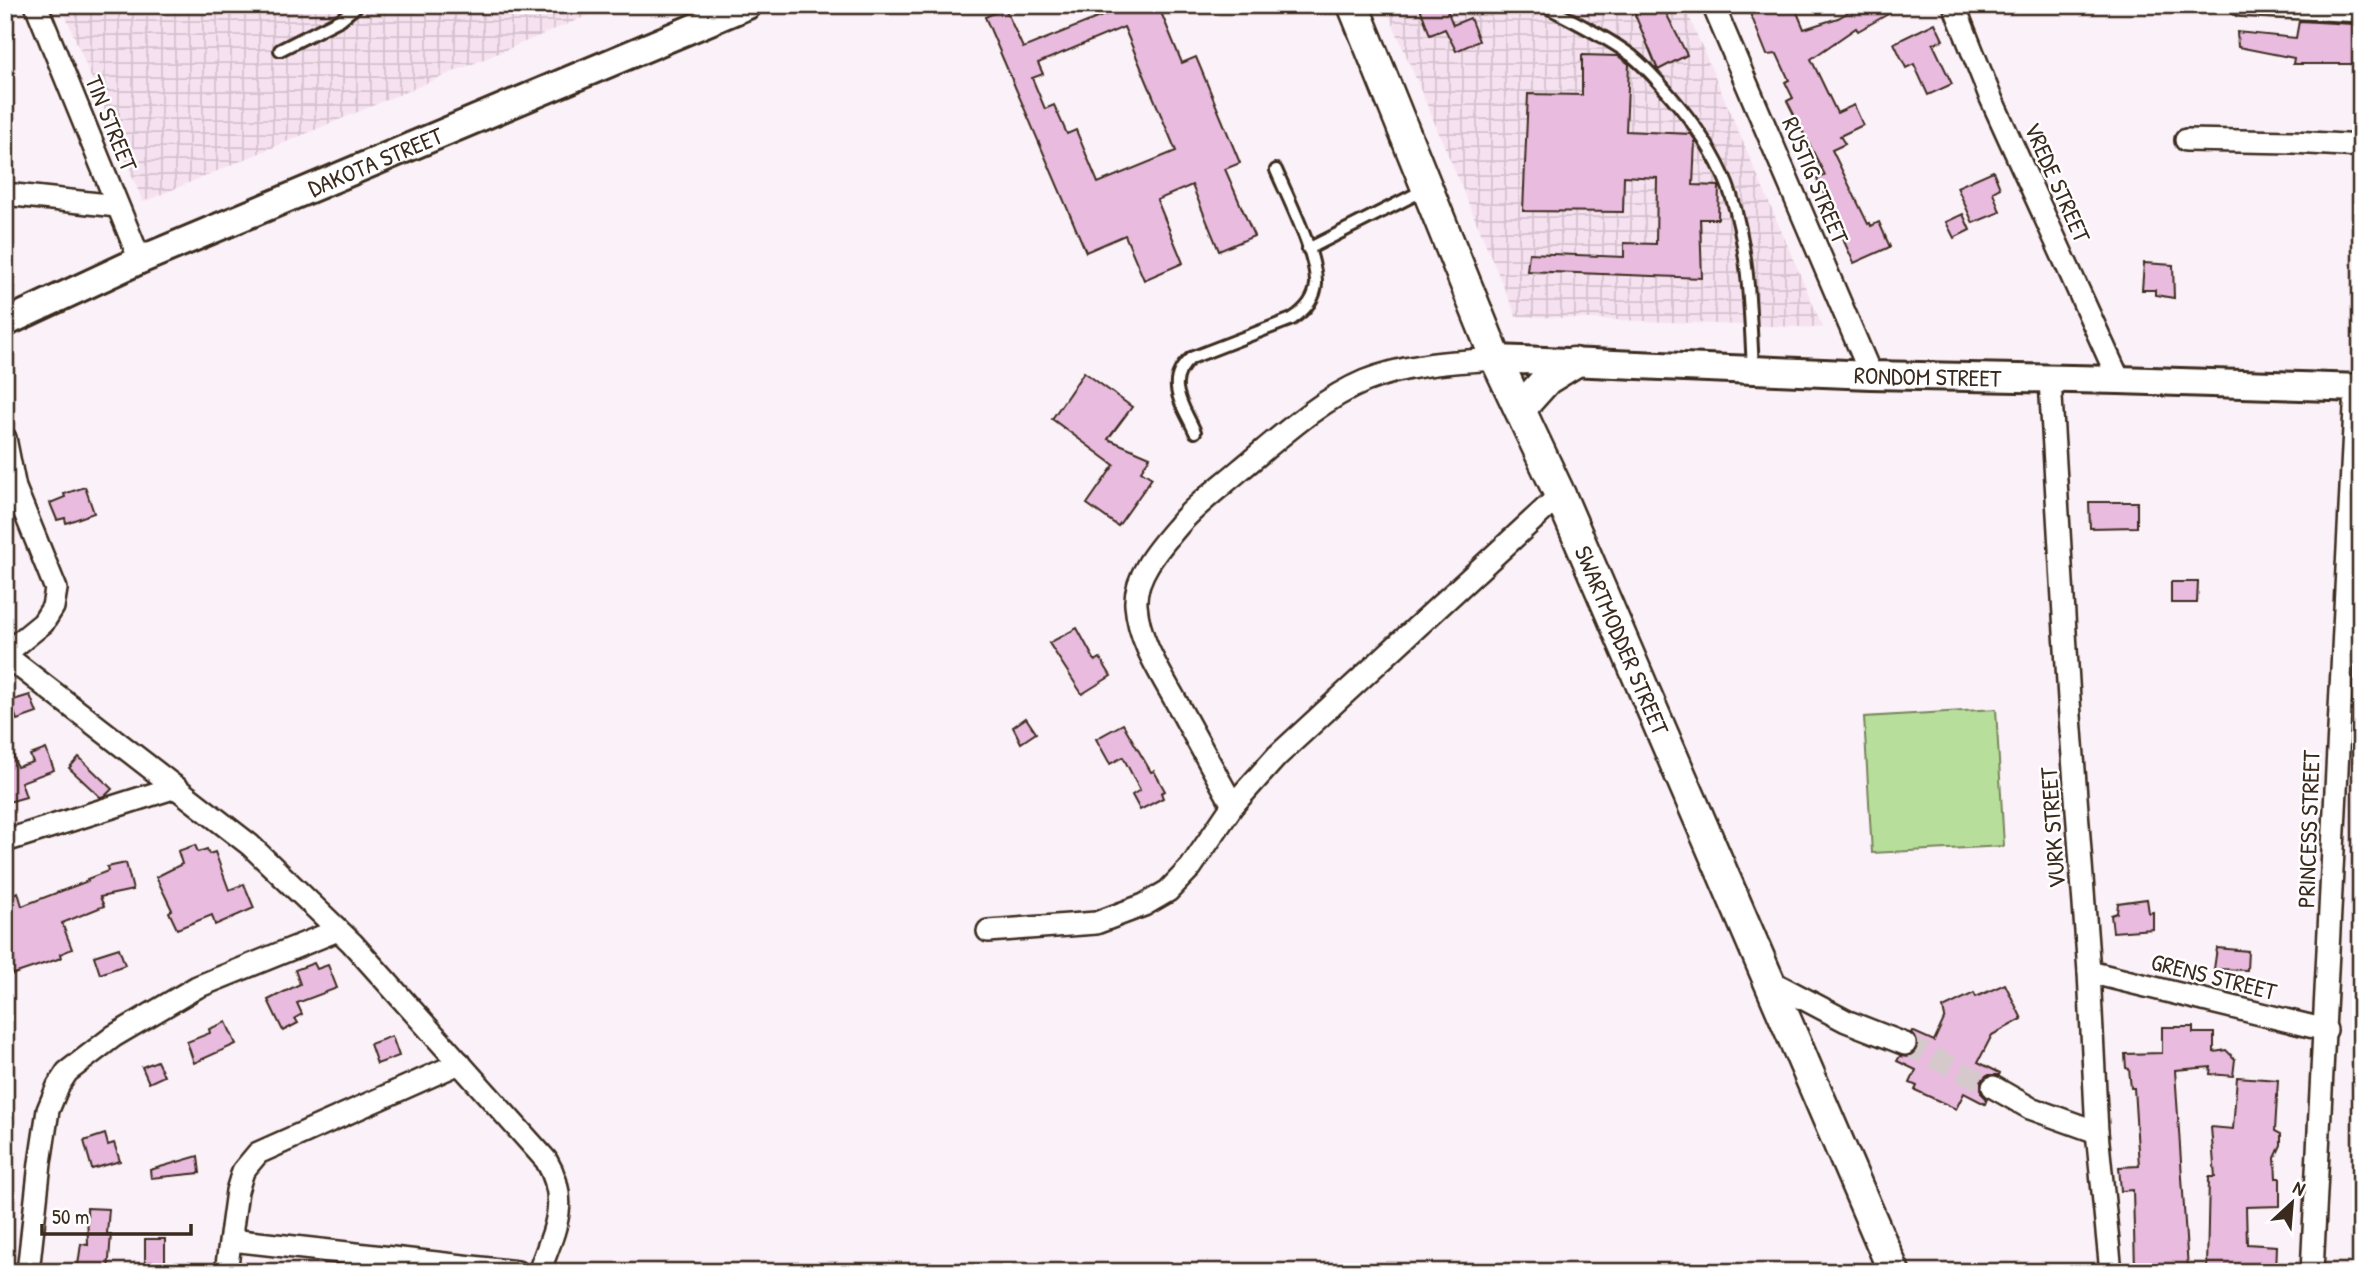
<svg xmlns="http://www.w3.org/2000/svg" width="2366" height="1277" font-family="'Patrick Hand',sans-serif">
	<defs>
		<pattern id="industrial-grid" width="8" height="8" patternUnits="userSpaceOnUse" patternTransform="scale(1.75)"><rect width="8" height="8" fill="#f6e1f0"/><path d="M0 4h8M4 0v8" fill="none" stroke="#d4c1cd"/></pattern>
	</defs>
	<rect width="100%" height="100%" fill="#fbf1f8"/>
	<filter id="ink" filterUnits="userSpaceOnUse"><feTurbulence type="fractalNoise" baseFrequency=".0143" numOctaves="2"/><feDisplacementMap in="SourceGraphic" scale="14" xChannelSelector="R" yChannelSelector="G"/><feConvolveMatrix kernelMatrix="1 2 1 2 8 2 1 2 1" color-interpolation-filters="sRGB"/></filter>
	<g filter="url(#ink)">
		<g fill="url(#industrial-grid)">
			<polygon points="61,5 613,5 143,202"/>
			<polygon points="1385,5 1684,5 1823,328 1516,316"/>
		</g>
		<polygon fill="#b7df9b" stroke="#79845c" stroke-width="2" points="1996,709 2004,846 1872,853 1864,717"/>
		<g fill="#e9bbde" stroke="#3b2a1e" stroke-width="2" fill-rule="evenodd">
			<path d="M1115,5H1158L1182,63L1196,57L1240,163L1225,169L1254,236L1219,251L1192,185L1157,200L1183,263L1144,280L1125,235L1086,252L985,17L1005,8L1023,48L1117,10ZM1124,27L1176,151L1098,183L1076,130L1067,134L1054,105L1045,109L1032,78L1043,74L1038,63Z"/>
			<polygon points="1419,5 1445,5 1453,25 1470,18 1479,41 1456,51 1445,29 1430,35"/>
			<polygon points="1631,5 1662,5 1687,55 1658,70"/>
			<polygon points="1747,5 1794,5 1804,29 1838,18 1861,5 1904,5 1858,31 1856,28 1811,59 1837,113 1854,105 1863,125 1840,136 1845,144 1832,150 1868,224 1870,223 1871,226 1879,222 1890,247 1854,263 1841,235 1843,234 1817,179 1825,175 1787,101 1793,98 1785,82 1789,80 1777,54 1767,55"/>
			<polygon points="2299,21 2353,24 2353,42 2361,42 2361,64 2293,64 2294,58 2238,47 2237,32 2296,38"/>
			<polygon points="1935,23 1943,40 1933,44 1952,84 1928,95 1914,64 1906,68 1894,43"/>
			<polygon points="1582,55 1618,56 1629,64 1626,131 1691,134 1695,140 1693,185 1719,186 1718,219 1700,219 1702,278 1527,271 1529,253 1624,257 1624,243 1656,244 1657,178 1624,176 1623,212 1523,211 1528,94 1582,95"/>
			<polygon points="1993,171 2000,188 1993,192 2000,212 1973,223 1957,187"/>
			<polygon points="1963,214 1970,230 1954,238 1946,222"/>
			<polygon points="2144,263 2173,265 2174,298 2155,295 2155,290 2142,290"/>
			<polygon points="1084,372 1132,407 1108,439 1150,457 1141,471 1152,478 1118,526 1087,504 1114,465 1052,419"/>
			<polygon points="85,487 94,513 66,523 65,518 57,520 50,503 65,497 64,494"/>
			<polygon points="2089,502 2137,502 2137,527 2090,528"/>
			<polygon points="2171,582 2198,582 2197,603 2171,603"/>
			<polygon points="1077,628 1095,661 1100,658 1111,676 1082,694 1049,643"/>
			<polygon points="30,695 37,713 17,720 10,701"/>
			<polygon points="1026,718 1036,733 1021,743 1013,727"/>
			<polygon points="1123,724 1151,772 1154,771 1165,791 1161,793 1163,798 1140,810 1132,795 1140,790 1123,757 1110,764 1096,739"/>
			<polygon points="5,743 9,743 17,767 33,762 30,755 46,749 54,770 21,782 26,797 5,803"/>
			<polygon points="79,757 112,789 105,796 100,797 69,768"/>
			<polygon points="195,845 198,852 207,849 209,854 215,852 229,890 244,884 254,908 215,925 212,915 177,929 169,912 172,910 156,877 182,864 178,851"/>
			<polygon points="126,863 133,890 100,897 104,906 62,923 72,949 60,954 61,958 11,975 5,958 5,897 18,892 22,906 88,881 87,879 108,871 107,867"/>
			<polygon points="2147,899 2149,913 2153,912 2153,929 2113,932 2111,915 2117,913 2118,903"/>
			<polygon points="119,948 125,965 100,974 94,956"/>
			<polygon points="2217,948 2248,951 2247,970 2214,969"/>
			<polygon points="314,963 317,969 328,965 337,988 297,1003 302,1014 295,1018 298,1023 283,1031 268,1000 300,984 295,970"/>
			<polygon points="2005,984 2022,1019 1992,1035 1978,1062 2000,1073 1999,1075 1987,1075 1981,1081 1981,1093 1987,1099 1985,1104 1964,1093 1956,1109 1915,1090 1917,1086 1910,1083 1916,1070 1897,1061 1900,1056 1908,1057 1917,1049 1918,1041 1911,1033 1912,1031 1934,1041 1945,1017 1943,1008 1974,993 1976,997"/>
			<polygon points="226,1022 236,1044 194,1063 187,1042 210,1033 209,1029"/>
			<polygon points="2162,1027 2193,1027 2193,1033 2214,1033 2214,1052 2226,1050 2235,1059 2233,1076 2210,1074 2211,1067 2175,1070 2188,1269 2135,1269 2133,1190 2121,1191 2119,1167 2139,1166 2134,1088 2131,1088 2129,1069 2126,1068 2125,1054 2162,1053"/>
			<polygon points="392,1036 399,1056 377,1064 370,1044"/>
			<polygon points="157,1061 164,1076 149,1083 142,1067"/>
			<polygon points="2237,1077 2278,1080 2275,1131 2281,1134 2281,1145 2275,1158 2276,1178 2280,1178 2280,1206 2246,1207 2247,1244 2277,1246 2276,1272 2208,1272 2207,1269 2209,1177 2215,1177 2211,1127 2233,1129"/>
			<polygon points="105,1134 108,1145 114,1143 120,1161 92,1169 84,1141"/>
			<polygon points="198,1156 200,1173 151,1178 150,1170"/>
			<polygon points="87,1208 109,1209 107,1234 111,1234 108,1272 77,1272 81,1244 88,1245"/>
			<polygon points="145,1239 165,1239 165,1262 145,1263"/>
		</g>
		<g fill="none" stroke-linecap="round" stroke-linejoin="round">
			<polyline stroke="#d5c9cc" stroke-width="21" stroke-dasharray="21 10" stroke-linecap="butt" points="1905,1044 1993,1087"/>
			<g stroke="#3b2a1e" stroke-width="16">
				<g id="service">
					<path d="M1543,5C1573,21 1605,36 1632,56C1650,71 1665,89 1680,107C1701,133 1720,162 1731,195C1749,250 1750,312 1753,370"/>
					<polyline points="280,50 341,19 358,5"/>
					<polyline points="1308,249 1424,190"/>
					<path d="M1195,432C1183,405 1163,382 1191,358L1292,319C1304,311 1315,299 1316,284C1317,255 1288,198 1276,170"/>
				</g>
			</g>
			<g stroke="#3b2a1e" stroke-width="26">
				<g id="minor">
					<polyline points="36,5 140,260"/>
					<polyline points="1713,5 1871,375"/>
					<polyline points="1954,5 1990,96 2119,380"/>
					<polyline points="2241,5 2361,11"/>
					<polyline points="2186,140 2293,142 2361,146"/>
					<polyline points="5,194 117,206"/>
					<polyline points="2050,380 2070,716 2089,972 2097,1132 2111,1272"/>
					<polyline points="5,438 15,488 56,589 53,607 43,623 5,654"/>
					<path d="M5,655L250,845L352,943L546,1160C571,1202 554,1230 539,1272"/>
					<path d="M1233,805C1215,773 1197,740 1179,707C1162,675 1139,643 1136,605C1134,576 1159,548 1177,527C1194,506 1219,488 1240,470C1279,438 1318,401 1365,381C1407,364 1451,362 1496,359"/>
					<polyline points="5,841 176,787"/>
					<polyline points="988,931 1096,923 1144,905 1168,891 1191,867 1233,805 1277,756 1560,495"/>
					<polyline points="2089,972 2326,1030"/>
					<polyline points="1770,981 1846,1021 1905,1044"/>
					<polyline points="1993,1087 2030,1108 2097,1132"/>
					<polyline points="231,1240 517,1272"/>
					<polyline points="28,1272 40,1163 48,1110 58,1086 67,1072 114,1036 197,987 338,930"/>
					<polyline points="226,1272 237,1191 243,1171 258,1153 460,1063"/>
					<polyline points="2312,1272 2356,388"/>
				</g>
			</g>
			<g stroke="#3b2a1e" stroke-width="32">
				<g id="tertiary">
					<path id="s1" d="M5,323L140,260L748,5"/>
					<path id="s2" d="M1496,359L1871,375L2119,380L2361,388"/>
				</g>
			</g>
			<g stroke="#3b2a1e" stroke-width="35">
				<g id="secondary">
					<path id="s3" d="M1353,5L1496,359L1560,495L1894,1272"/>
					<polyline points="1520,409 1547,379 1573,363"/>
				</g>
			</g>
			<use href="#service" stroke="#fff" stroke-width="10"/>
			<use href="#minor" stroke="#fff" stroke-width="21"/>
			<use href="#tertiary" stroke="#fff" stroke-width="26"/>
			<use href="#secondary" stroke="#fff" stroke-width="30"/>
		</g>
	</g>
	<g text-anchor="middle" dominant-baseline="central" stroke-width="5" stroke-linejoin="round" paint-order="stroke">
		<g font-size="24" fill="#3b2a1e" stroke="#fff">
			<text transform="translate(112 123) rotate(68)">TIN STREET</text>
			<text stroke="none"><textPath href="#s1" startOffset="404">DAKOTA STREET</textPath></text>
			<text transform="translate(1816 180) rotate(67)">RUSTIG STREET</text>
			<text transform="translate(2058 182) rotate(66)">VREDE STREET</text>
			<text stroke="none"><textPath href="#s2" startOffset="432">RONDOM STREET</textPath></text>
			<text stroke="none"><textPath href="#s3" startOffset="690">SWARTMODDER STREET</textPath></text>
			<text transform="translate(2052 828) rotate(-94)">VURK STREET</text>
			<text transform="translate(2308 829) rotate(-88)">PRINCESS STREET</text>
			<text transform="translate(2214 976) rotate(14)">GRENS STREET</text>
		</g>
	</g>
	<rect width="2366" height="1277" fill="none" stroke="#fff" stroke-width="28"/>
	<rect x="14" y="14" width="2338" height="1249" fill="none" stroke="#3b2a1e" stroke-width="2.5" filter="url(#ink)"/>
	<g transform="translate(2292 1203) rotate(26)" stroke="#ffffff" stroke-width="5" paint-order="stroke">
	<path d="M0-5L12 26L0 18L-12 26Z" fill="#3b2a1e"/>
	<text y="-10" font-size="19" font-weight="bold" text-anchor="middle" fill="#3b2a1e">N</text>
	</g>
	<path d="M42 1224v10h149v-10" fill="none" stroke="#3b2a1e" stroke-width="3.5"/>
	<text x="52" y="1224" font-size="21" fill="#3b2a1e" stroke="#ffffff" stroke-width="5" paint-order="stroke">50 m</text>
</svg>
